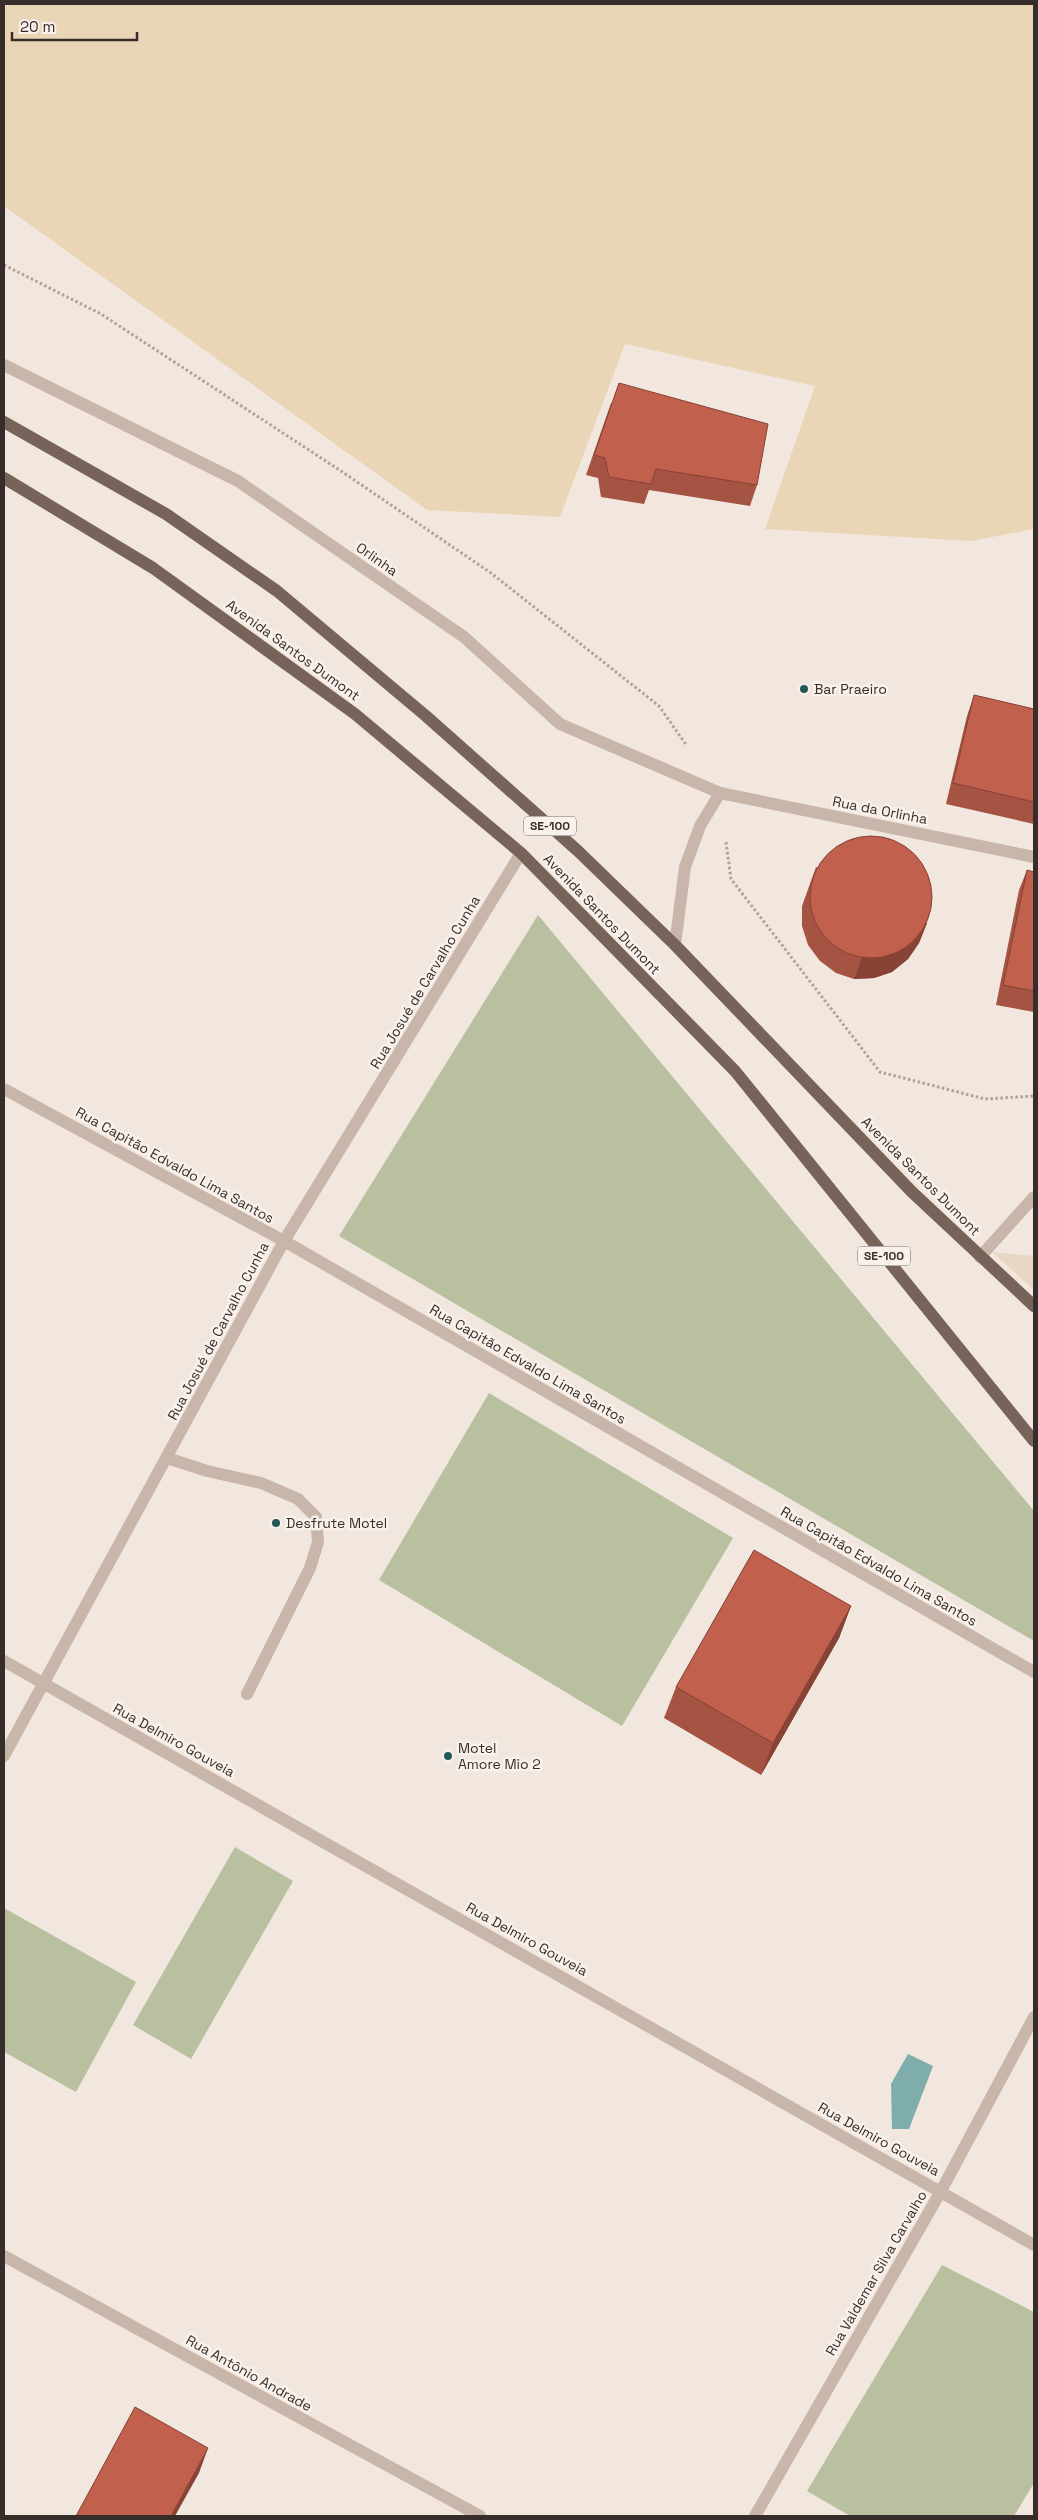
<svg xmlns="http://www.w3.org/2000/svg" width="1038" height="2520" font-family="'Space Grotesk',sans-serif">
	<rect width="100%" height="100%" fill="#f2e7de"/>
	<g fill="#b8c09f">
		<polygon points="538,915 1034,1511 1034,1641 339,1236"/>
		<polygon points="489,1393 733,1538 622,1726 379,1580"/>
		<polygon points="235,1847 293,1881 191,2059 133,2025"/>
		<polygon points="4,1908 136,1982 76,2092 4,2052"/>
		<polygon points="942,2265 1034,2312 1034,2483 1014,2516 850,2516 807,2491"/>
	</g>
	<polygon fill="#ebd5b7" points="4,4 1034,4 1034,529 971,541 765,529 815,386 625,344 560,517 427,510 4,206"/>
	<polygon fill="#e9d7c6" points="992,1252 1034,1256 1034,1290"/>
	<polygon fill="#7eadac" points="908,2054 933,2066 909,2129 892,2129 891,2084"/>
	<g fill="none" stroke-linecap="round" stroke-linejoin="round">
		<g stroke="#b5a095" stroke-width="3" stroke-dasharray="2.5 2.5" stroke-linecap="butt">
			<polyline points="4,265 101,314 341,471 491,573 659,706 687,746"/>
			<polyline points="726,842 731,879 880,1072 985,1099 1034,1096"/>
		</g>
		<g stroke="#c9b6aa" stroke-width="12">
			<polyline points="4,365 238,481 464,637 560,724 720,793 1034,857"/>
			<polyline points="675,945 685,867 700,826 720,793"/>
			<polyline points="980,1257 1034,1197"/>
			<polyline points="167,1458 207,1471 261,1483 298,1499 316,1517 318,1542 310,1568 247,1694"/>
		</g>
		<g stroke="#c9b6aa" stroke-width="12">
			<polyline points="4,1089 284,1241 1034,1672"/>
			<polyline points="4,1661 1034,2245"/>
			<polyline points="4,1756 284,1241 521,853"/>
			<polyline points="4,2256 480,2516"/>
			<polyline points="755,2516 941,2191 1034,2017"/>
		</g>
		<g stroke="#78635b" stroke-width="12">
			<polyline points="4,422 166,514 277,591 426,716 578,851 675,945 912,1192 1034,1306"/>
			<polyline points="4,478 153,568 355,714 521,853 735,1071 1034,1441"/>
		</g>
	</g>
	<g fill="#a55342">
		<polygon points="611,403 757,485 750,506 649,490 644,504 601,497 598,478 586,475"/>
		<polygon points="974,695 1034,709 1034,824 946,804 967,716"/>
		<polygon points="816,867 927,923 919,943 908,959 892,972 874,978 854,979 836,973 820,961 808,945 802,926 802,906"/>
		<polygon points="1027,870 1034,872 1034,1012 996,1005 1019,890"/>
		<polygon points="851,1606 839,1638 761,1775 664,1718 676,1687"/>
	</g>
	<g fill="#864336">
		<polygon points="927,923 919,943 908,959 892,972 874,978 854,979 862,958"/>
		<polygon points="851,1606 839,1638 761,1775 773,1743"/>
		<polygon points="208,2448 199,2473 175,2516 171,2516"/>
	</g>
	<g fill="#c0604d" stroke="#864336">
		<polygon points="619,383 768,424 757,485 656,469 651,484 609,477 605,458 594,455"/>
		<polygon points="974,695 1034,709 1034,802 953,783"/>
		<circle cx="871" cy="897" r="61"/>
		<polygon points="1027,870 1034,872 1034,991 1003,985"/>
		<polygon points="754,1550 851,1606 773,1743 676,1687"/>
		<polygon points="135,2407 208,2448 171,2516 76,2516"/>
	</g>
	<g fill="#215756" stroke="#f9f1eb" stroke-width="2">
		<circle cx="804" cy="689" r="5"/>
		<circle cx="276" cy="1523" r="5"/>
		<circle cx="448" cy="1756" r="5"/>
	</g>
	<g text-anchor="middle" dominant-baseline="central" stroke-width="5" stroke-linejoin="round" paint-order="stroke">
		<g fill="#f9f1eb" stroke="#716864" stroke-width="1">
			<rect x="524" y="816.5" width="52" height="19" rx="4"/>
			<rect x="858" y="1246.5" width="52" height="19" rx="4"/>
		</g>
		<g font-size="12" font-weight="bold" fill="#372d2a">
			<text x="550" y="826">SE-100</text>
			<text x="884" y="1256">SE-100</text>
		</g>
		<g font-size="14" fill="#372d2a" stroke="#f9f1eb">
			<text transform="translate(377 559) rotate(35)">Orlinha</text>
			<text transform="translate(293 650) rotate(36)">Avenida Santos Dumont</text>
			<text transform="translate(880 810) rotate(11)">Rua da Orlinha</text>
			<text transform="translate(602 914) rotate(46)">Avenida Santos Dumont</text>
			<text transform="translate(425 982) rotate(-59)">Rua Josué de Carvalho Cunha</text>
			<text transform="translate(175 1165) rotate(29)">Rua Capitão Edvaldo Lima Santos</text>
			<text transform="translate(921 1176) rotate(45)">Avenida Santos Dumont</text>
			<text transform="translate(218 1331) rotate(-62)">Rua Josué de Carvalho Cunha</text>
			<text transform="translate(528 1364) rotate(30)">Rua Capitão Edvaldo Lima Santos</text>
			<text transform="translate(879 1566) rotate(30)">Rua Capitão Edvaldo Lima Santos</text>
			<text transform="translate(174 1740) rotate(29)">Rua Delmiro Gouveia</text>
			<text transform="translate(527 1939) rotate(29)">Rua Delmiro Gouveia</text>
			<text transform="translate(879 2139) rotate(29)">Rua Delmiro Gouveia</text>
			<text transform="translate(876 2273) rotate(-60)">Rua Valdemar Silva Carvalho</text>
			<text transform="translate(249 2373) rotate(29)">Rua Antônio Andrade</text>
		</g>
		<g font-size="14" fill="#372d2a" stroke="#f9f1eb" text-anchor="start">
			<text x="814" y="689">Bar Praeiro</text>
			<text x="286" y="1523">Desfrute Motel</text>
			<text x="458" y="1748">Motel<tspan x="458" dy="16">Amore Mio 2</tspan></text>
		</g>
	</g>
	<rect width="1038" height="2520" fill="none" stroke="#372d2a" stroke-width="10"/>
	<path d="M12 32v8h125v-8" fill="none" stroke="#372d2a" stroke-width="2.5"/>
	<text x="20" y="32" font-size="15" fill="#372d2a" stroke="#f9f1eb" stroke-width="4" paint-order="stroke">20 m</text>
</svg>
